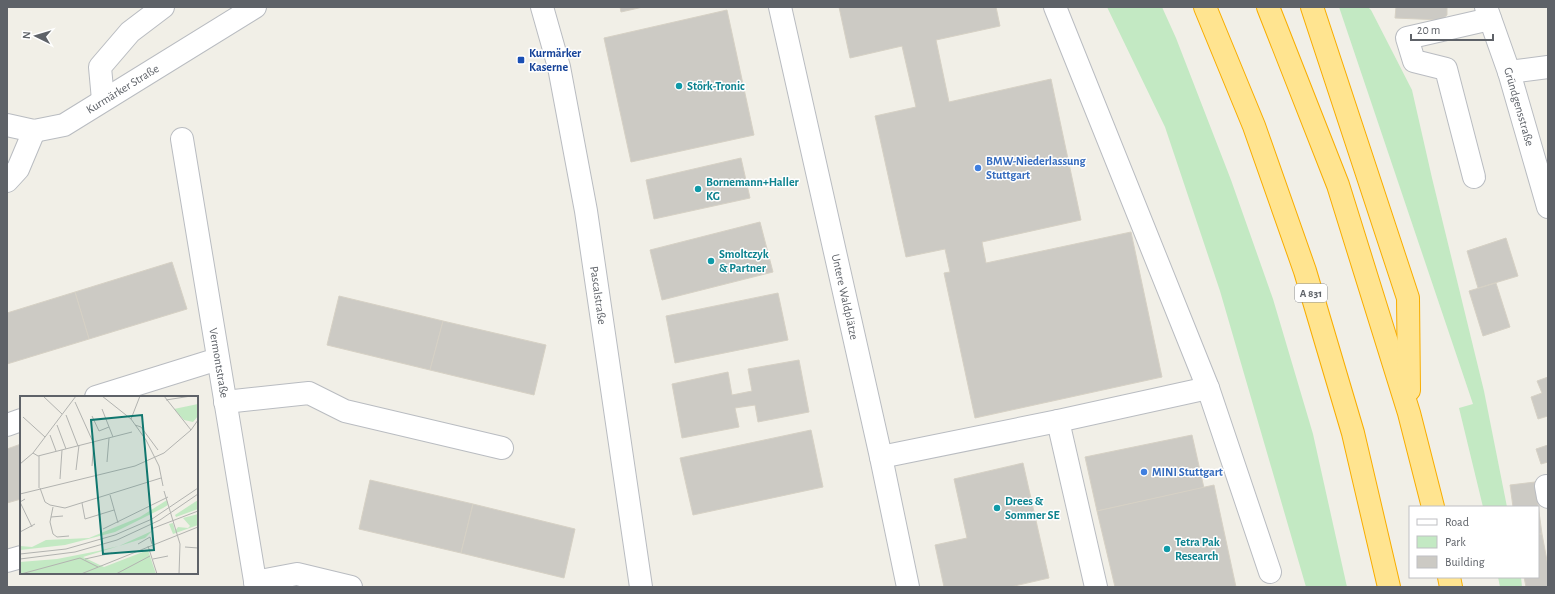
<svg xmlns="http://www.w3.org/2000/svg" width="1555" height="594" font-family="'Alegreya Sans',sans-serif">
	<rect width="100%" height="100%" fill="#f1efe7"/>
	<g fill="#c3e9c3">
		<polygon points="1107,7 1162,7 1176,38 1231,180 1273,299 1313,434 1347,587 1306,587 1220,291 1165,127"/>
		<polygon points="1339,7 1368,7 1371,10 1412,90 1432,178 1484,391 1507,507 1483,507 1459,408 1473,404"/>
		<polygon points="1498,577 1521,577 1522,587 1500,587"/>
	</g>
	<g fill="#cccac4" stroke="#d6d1c5">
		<polygon points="620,7 643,7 621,12"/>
		<polygon points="839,7 996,7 1000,26 936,40 949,102 1051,79 1081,220 982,242 986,263 1131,232 1162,377 975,418 944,273 950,272 945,249 906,257 875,116 916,107 902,46 850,58"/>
		<polygon points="1396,7 1447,7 1447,15 1441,20 1395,18"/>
		<polygon points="727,10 754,135 631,162 604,38"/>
		<polygon points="741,158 750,198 654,219 646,180"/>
		<polygon points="760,222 773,272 662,300 650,250"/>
		<polygon points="1506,238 1518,276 1478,288 1467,251"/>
		<polygon points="172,262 187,309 89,339 75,292"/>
		<polygon points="1496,283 1510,327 1483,336 1469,291"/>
		<polygon points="75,292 89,339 7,364 7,313"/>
		<polygon points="778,293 788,340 675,363 666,316"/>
		<polygon points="339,296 443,321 430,370 327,345"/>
		<polygon points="443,321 546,345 534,395 430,370"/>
		<polygon points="799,360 809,412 758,422 755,405 735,408 739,427 682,438 672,384 728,372 732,395 752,391 748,369"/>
		<polygon points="1548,377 1548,416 1538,419 1531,397 1542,393 1537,381"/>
		<polygon points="811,430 823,487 693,515 680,458"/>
		<polygon points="1192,435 1204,488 1097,511 1085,457"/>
		<polygon points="21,444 21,499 7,503 7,449"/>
		<polygon points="1548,445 1548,462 1541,464 1536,449"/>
		<polygon points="1023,463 1049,578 1010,587 944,587 935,545 967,538 954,479"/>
		<polygon points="370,480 473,504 461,553 359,529"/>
		<polygon points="1535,482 1542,534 1538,534 1538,507 1513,507 1510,485"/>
		<polygon points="1214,485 1236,587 1115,587 1097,511"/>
		<polygon points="473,504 575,529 564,578 461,553"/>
		<polygon points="1538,534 1542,534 1548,566 1548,587 1526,587 1524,577 1538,577"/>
	</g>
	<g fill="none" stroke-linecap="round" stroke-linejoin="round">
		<g stroke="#b9bcc1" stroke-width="24">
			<g id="minor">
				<path id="s1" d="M542,7L559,67L586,211L641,587"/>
				<path id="s2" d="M780,7L881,457L908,587"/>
				<polyline points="1055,7 1208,388 1270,572"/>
				<path id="s3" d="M1486,7L1509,72L1548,207"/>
				<polyline points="1509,72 1548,67"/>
				<polyline points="103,100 100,67 130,32 163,7"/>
				<path id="s4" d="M7,125L34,131L64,125L255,7"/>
				<path id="s5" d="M182,139L256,587"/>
				<polyline points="1474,177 1446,69 1414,61 1407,38 1490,19"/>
				<polyline points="7,181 18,169 34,131"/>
				<polyline points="96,397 218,359"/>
				<polyline points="225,402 309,393 345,411 502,448"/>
				<polyline points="1058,421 1096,587"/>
				<polyline points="7,425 21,420"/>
				<polyline points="881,457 1058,421 1208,388"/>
				<polyline points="1546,486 1548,497"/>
				<polyline points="7,561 21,557"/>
				<polyline points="255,582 297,574 351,587"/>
			</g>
		</g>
		<g stroke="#f8ad00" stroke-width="24">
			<g id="highway">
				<polyline points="1205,7 1254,126 1305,271 1353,433 1389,587"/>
				<polyline points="1268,7 1338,185 1409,413 1433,507"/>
				<polyline points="1312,7 1408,298 1409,390"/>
				<polyline points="1449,577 1451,587"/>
			</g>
		</g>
		<use href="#minor" stroke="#fff" stroke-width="22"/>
		<use href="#highway" stroke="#ffe490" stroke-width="22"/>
	</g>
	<rect fill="#1a4fb4" stroke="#fff" stroke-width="1.5" x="517" y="56" width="8" height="8" rx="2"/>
	<g fill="#0f9aa8" stroke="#fff" stroke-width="1.5">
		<circle cx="679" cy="86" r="4"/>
		<circle cx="698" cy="189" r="4"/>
		<circle cx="711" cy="261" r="4"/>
		<circle cx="997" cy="508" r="4"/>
		<circle cx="1167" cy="549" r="4"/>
	</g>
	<g fill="#3f7fe0" stroke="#fff" stroke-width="1.5">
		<circle cx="978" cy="168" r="4"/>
		<circle cx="1144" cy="472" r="4"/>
	</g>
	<g text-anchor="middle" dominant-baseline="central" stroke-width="3" stroke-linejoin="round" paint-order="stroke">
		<rect fill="#fff" stroke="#8e9195" stroke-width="1" x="1295" y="284" width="32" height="18" rx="3"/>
		<g font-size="11" font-weight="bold" fill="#5e6268">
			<text x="1311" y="293">A 831</text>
		</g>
		<g font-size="12" font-weight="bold" fill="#164399" stroke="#fff" text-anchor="start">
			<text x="529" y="53">Kurmärker<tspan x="529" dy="14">Kaserne</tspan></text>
		</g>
		<g font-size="12" font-weight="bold" fill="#0d838f" stroke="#fff" text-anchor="start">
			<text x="687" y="86">Störk-Tronic</text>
			<text x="706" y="182">Bornemann+Haller<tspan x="706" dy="14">KG</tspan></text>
			<text x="719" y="254">Smoltczyk<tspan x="719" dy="14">&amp; Partner</tspan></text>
			<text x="1005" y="501">Drees &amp;<tspan x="1005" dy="14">Sommer SE</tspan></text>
			<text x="1175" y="542">Tetra Pak<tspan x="1175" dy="14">Research</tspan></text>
		</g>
		<g font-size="12" fill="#5e6268" stroke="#fff">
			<text stroke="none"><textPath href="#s4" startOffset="127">Kurmärker Straße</textPath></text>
			<text stroke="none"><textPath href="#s3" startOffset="105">Gründgensstraße</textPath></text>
			<text stroke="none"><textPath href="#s1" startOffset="294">Pascalstraße</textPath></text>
			<text stroke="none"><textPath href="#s2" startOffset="297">Untere Waldplätze</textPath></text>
			<text stroke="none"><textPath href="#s5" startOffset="227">Vermontstraße</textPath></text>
		</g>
		<g font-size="12" font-weight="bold" fill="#366cbe" stroke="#fff" text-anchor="start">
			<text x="986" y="161">BMW-Niederlassung<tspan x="986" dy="14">Stuttgart</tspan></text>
			<text x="1152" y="472">MINI Stuttgart</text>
		</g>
	</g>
	<g transform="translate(20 396)">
		<rect width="178" height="178" fill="#f1efe7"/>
		<path d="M178,8V20L173,26L164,24L154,13ZM147,104L148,109L143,112L95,136L45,149L0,154V150L12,151L26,144L69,142L120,121ZM178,104V113L156,121L155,119ZM178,118V129L153,138L149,128L153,127L155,135L158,131L168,132L170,130L163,122ZM132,135L125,142L63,161L84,171L128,154L136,178H0V166L37,163L78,155L99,150Z" fill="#c3e9c3"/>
		<path fill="none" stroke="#b2b3b0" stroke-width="1" d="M23,0L42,18M82,0L111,23L126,44L139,70L143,90M146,4L171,0M55,6L73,46M82,13L93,41M46,19L58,50M72,20L79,35L89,31M3,21L25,41M111,23L120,0M37,29L46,53M115,29L121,31L138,54M171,34L178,24M30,39L36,55M13,57L18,60L112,36M87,66L89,42M0,68L13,57L56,0M72,70L74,45M56,74L59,49M40,83L42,54M19,92V60M20,92L25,106L30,109L45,112L141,82M144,95L160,148L159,178M0,98L115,70L144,57L171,34L144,0M90,99L98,127M5,103L0,106L12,131M62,107L65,123L94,114M33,111L30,126L33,138L37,141L49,140M31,121L43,120M83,133L148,101M131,133L178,115M0,136L15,128M118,148L130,141L132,148M128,150L137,178M165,151L178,152M0,158L46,153L95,139L132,123L178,92M0,163L55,156L97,144L140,124L178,98M65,163L92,157M133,163L148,160M1,178L60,162L78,171M61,178L178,131M96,178L130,160"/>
		<path fill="#0f766e" fill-opacity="0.15" stroke="#0f766e" stroke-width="2" d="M122,19L134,154L83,158L71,24Z"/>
		<rect width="178" height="178" fill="none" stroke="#5e6268" stroke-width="2"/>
	</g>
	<rect width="1555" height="594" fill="none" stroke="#5e6268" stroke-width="16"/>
	<rect x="1409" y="506" width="130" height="72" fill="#ffffff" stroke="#bfc0c3"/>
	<rect x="1417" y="519" width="20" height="6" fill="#ffffff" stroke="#bfc0c3"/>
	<text x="1445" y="526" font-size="12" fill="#5e6268">Road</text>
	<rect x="1417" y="536" width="20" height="12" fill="#c3e9c3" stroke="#bfc0c3"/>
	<text x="1445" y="546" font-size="12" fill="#5e6268">Park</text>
	<rect x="1417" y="556" width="20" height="12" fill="#cccac4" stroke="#bfc0c3"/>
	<text x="1445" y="566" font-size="12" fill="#5e6268">Building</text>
	<g transform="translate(36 36) rotate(275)" stroke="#ffffff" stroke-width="3" paint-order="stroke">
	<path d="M0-3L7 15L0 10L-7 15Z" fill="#5e6268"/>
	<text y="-6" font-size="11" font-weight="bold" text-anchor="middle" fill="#5e6268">N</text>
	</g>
	<path d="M1411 34v6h82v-6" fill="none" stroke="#5e6268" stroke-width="2"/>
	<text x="1417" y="34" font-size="12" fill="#5e6268" stroke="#ffffff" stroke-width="3" paint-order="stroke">20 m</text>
</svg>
